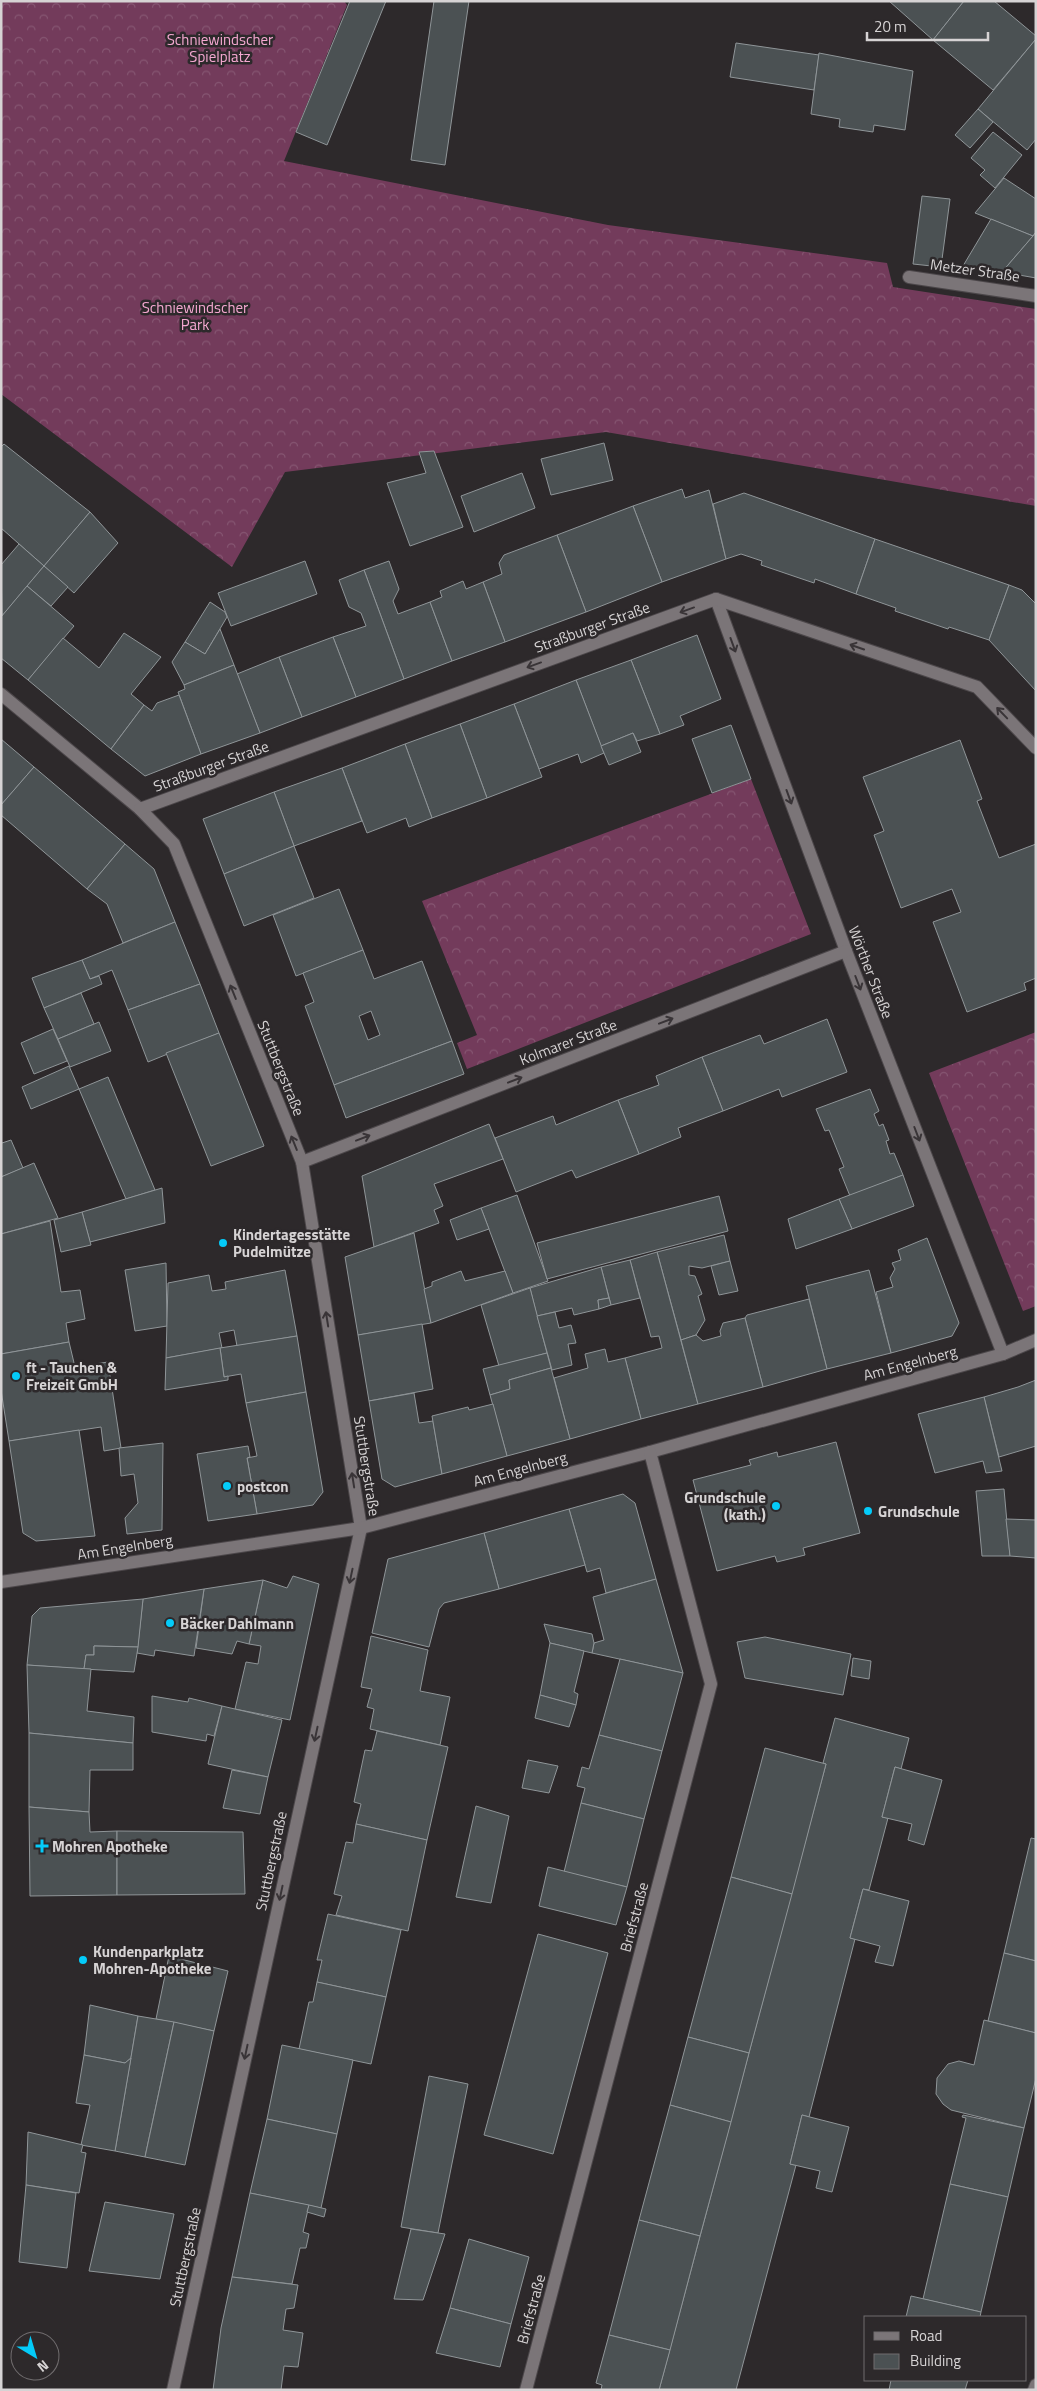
<svg xmlns="http://www.w3.org/2000/svg" width="1037" height="2391" font-family="'Titillium Web',sans-serif">
	<defs>
		<pattern id="forest-crowns" width="20" height="18" patternUnits="userSpaceOnUse" patternTransform="scale(1.25)"><rect width="20" height="18" fill="#733b5b"/><path d="M2 6a3 3 0 1 1 6 0M12 15a3 3 0 1 1 6 0" fill="none" stroke="#865672"/></pattern>
	</defs>
	<rect width="100%" height="100%" fill="#2d292b"/>
	<g fill="url(#forest-crowns)">
		<polygon points="1,1 344,1 347,5 284,161 608,225 887,263 893,287 1036,309 1036,506 606,432 285,472 232,567 1,394"/>
		<polygon points="751,779 811,934 467,1069 457,1043 477,1035 422,901"/>
		<polygon points="1036,1032 1036,1306 1023,1311 929,1073"/>
	</g>
	<g fill="#4b5153" stroke="#8f9598" fill-rule="evenodd">
		<polygon points="350,1 386,1 327,145 296,132"/>
		<polygon points="434,1 469,1 445,165 411,160"/>
		<polygon points="889,1 964,1 933,40"/>
		<polygon points="964,1 994,1 1036,36 1036,39 993,90 933,40"/>
		<polygon points="1036,39 1036,139 1027,150 978,109"/>
		<polygon points="736,43 819,55 814,90 730,77"/>
		<polygon points="819,53 913,71 905,130 874,125 873,132 839,127 840,119 811,114"/>
		<polygon points="978,109 993,122 970,148 955,135"/>
		<polygon points="993,132 1022,155 995,188 980,175 985,170 971,158"/>
		<polygon points="1004,178 1036,199 1036,232 1033,236 975,213"/>
		<polygon points="922,196 950,199 941,267 913,264"/>
		<polygon points="991,219 1033,236 1002,272 963,266"/>
		<polygon points="1036,232 1036,278 1002,272 1033,236"/>
		<polygon points="604,443 613,480 551,495 541,459"/>
		<polygon points="4,444 90,512 44,566 1,528 1,447"/>
		<polygon points="434,451 463,527 410,546 387,483 426,473 419,452"/>
		<polygon points="522,473 535,508 474,532 461,496"/>
		<polygon points="682,489 685,498 709,490 726,559 662,582 633,506"/>
		<polygon points="744,493 875,539 856,594 815,579 814,583 761,565 762,561 741,554 726,559 713,504"/>
		<polygon points="633,506 662,582 586,612 557,535"/>
		<polygon points="90,512 118,543 74,593 44,566"/>
		<polygon points="557,535 586,612 505,642 483,582 502,574 499,563 504,555"/>
		<polygon points="875,539 1009,585 989,640 949,627 948,629 895,611 896,608 856,594"/>
		<polygon points="19,544 44,566 2,616 1,565"/>
		<polygon points="305,561 317,594 231,626 218,593"/>
		<polygon points="389,561 399,589 393,601 398,614 430,602 452,661 404,679 364,570"/>
		<polygon points="44,566 68,587 51,606 27,586"/>
		<polygon points="364,570 404,679 356,697 333,637 366,626 361,613 349,607 339,580"/>
		<polygon points="463,581 466,589 483,582 505,642 452,661 430,602 442,597 440,591"/>
		<polygon points="1009,585 1022,590 1036,604 1036,691 989,640"/>
		<polygon points="27,586 74,626 28,680 1,658 1,617"/>
		<polygon points="210,602 225,612 227,617 205,654 185,642"/>
		<polygon points="220,629 234,665 184,685 172,662 185,642 205,654"/>
		<polygon points="124,633 161,657 131,694 144,705 111,749 28,680 63,638 99,668"/>
		<polygon points="697,635 721,699 680,716 684,725 660,734 631,660"/>
		<polygon points="333,637 356,697 302,717 279,657"/>
		<polygon points="279,657 302,717 260,733 237,674"/>
		<polygon points="631,660 660,734 637,741 633,733 601,746 576,680"/>
		<polygon points="234,665 260,733 201,754 178,692 185,689 184,685"/>
		<polygon points="576,680 604,753 581,763 578,754 539,769 514,704"/>
		<polygon points="179,695 201,754 145,776 111,749 144,705 152,711 157,703"/>
		<polygon points="514,704 542,777 487,798 460,724"/>
		<polygon points="460,724 487,798 432,818 405,744"/>
		<polygon points="731,725 751,779 712,793 692,739"/>
		<polygon points="633,733 641,752 609,765 601,746"/>
		<polygon points="1,739 34,767 1,805"/>
		<polygon points="960,740 982,799 977,801 999,858 1036,844 1036,978 1024,983 1026,990 967,1012 933,922 961,912 952,889 901,908 874,835 884,831 863,777"/>
		<polygon points="405,744 432,818 409,827 406,818 367,833 342,768"/>
		<polygon points="34,767 125,844 87,889 1,815 1,805"/>
		<polygon points="342,768 362,821 294,846 274,792"/>
		<polygon points="274,792 294,846 224,874 203,819"/>
		<polygon points="125,844 154,869 175,922 123,943 107,904 87,889"/>
		<polygon points="294,846 314,898 244,926 224,874"/>
		<polygon points="339,889 363,950 296,976 273,915"/>
		<polygon points="175,922 200,984 128,1010 112,970 90,979 82,960"/>
		<path d="M363,950L374,979L422,961L452,1041L334,1085L305,1006L314,1002L303,973ZM371,1011L380,1035L368,1040L359,1016Z"/>
		<polygon points="82,960 90,979 99,976 102,984 44,1008 32,978"/>
		<polygon points="200,984 219,1033 148,1062 128,1010"/>
		<polygon points="81,993 94,1024 58,1039 44,1008"/>
		<polygon points="827,1019 847,1072 782,1097 779,1089 723,1111 702,1057 760,1035 764,1044"/>
		<polygon points="99,1022 111,1051 70,1067 58,1039"/>
		<polygon points="53,1029 67,1061 34,1074 21,1043"/>
		<polygon points="219,1033 264,1146 211,1166 166,1053"/>
		<polygon points="452,1041 464,1074 346,1118 334,1085"/>
		<polygon points="702,1057 723,1111 678,1128 681,1137 639,1154 618,1100 659,1085 656,1076"/>
		<polygon points="69,1066 79,1089 31,1109 22,1087"/>
		<polygon points="108,1077 155,1190 126,1199 79,1089"/>
		<polygon points="870,1089 879,1111 874,1114 879,1126 883,1124 889,1140 886,1141 890,1154 894,1153 903,1175 850,1196 839,1169 844,1167 829,1130 825,1131 816,1109"/>
		<polygon points="618,1100 639,1154 576,1178 572,1170 516,1192 495,1138 553,1116 556,1125"/>
		<polygon points="489,1124 503,1159 434,1184 443,1206 434,1210 439,1223 374,1247 362,1176"/>
		<polygon points="11,1140 23,1168 1,1177 1,1141 2,1143"/>
		<polygon points="34,1163 58,1218 1,1234 1,1177"/>
		<polygon points="903,1175 914,1206 852,1229 839,1199"/>
		<polygon points="162,1188 165,1223 90,1242 82,1212"/>
		<polygon points="517,1195 548,1281 513,1293 481,1208"/>
		<polygon points="719,1196 728,1231 547,1279 537,1243"/>
		<polygon points="839,1199 852,1229 796,1249 788,1219"/>
		<polygon points="481,1208 489,1229 457,1240 450,1220"/>
		<polygon points="82,1212 91,1245 61,1252 54,1220"/>
		<polygon points="50,1221 61,1292 80,1290 85,1319 66,1323 69,1342 1,1354 1,1234"/>
		<polygon points="414,1233 431,1323 358,1335 345,1257"/>
		<polygon points="724,1235 730,1261 702,1268 689,1266 689,1275 695,1276 702,1294 698,1296 705,1320 696,1335 681,1340 657,1252"/>
		<polygon points="927,1238 959,1323 952,1336 891,1353 876,1292 893,1287 890,1278 895,1269 892,1263 901,1260 898,1250"/>
		<polygon points="657,1252 698,1404 641,1419 625,1358 662,1348 659,1336 651,1337 630,1260"/>
		<polygon points="630,1260 640,1298 611,1305 601,1267"/>
		<polygon points="730,1261 738,1291 719,1295 711,1266"/>
		<polygon points="166,1263 167,1326 135,1331 125,1270"/>
		<polygon points="601,1267 609,1298 598,1300 599,1309 574,1315 572,1308 537,1316 530,1288"/>
		<polygon points="285,1270 297,1336 237,1346 234,1330 219,1333 222,1348 166,1358 168,1283 209,1275 212,1291 226,1289 225,1282"/>
		<polygon points="869,1270 891,1353 827,1369 806,1286"/>
		<polygon points="461,1271 465,1281 505,1271 513,1293 431,1323 424,1289 432,1286 432,1282"/>
		<polygon points="530,1288 547,1353 499,1366 481,1305"/>
		<polygon points="609,1298 611,1305 599,1309 598,1300"/>
		<polygon points="809,1299 827,1369 763,1387 745,1318 747,1315"/>
		<polygon points="555,1312 559,1328 571,1325 576,1343 568,1344 572,1365 552,1370 537,1316"/>
		<polygon points="745,1318 763,1387 698,1404 681,1340 696,1335 703,1341 721,1336 720,1331 723,1323"/>
		<polygon points="422,1324 433,1389 369,1401 358,1335"/>
		<polygon points="297,1336 306,1392 246,1403 241,1374 224,1377 220,1348"/>
		<polygon points="69,1342 75,1367 108,1362 121,1448 104,1451 101,1427 9,1441 1,1390 1,1354"/>
		<polygon points="220,1348 224,1377 228,1376 228,1380 165,1390 166,1358"/>
		<polygon points="605,1349 608,1362 625,1358 641,1419 570,1439 554,1378 588,1368 585,1354"/>
		<polygon points="547,1353 551,1368 509,1380 510,1389 490,1395 483,1369"/>
		<polygon points="551,1368 570,1439 507,1456 490,1395 510,1389 509,1380"/>
		<polygon points="1036,1380 1036,1446 999,1457 984,1397 1018,1387"/>
		<polygon points="306,1392 323,1492 313,1505 257,1514 247,1458 257,1456 246,1403"/>
		<polygon points="414,1393 419,1423 433,1421 442,1474 395,1487 382,1479 369,1401"/>
		<polygon points="984,1397 1002,1471 986,1473 983,1461 935,1473 918,1414"/>
		<polygon points="493,1404 507,1456 442,1474 432,1416 468,1407 469,1410"/>
		<polygon points="79,1430 95,1536 36,1541 23,1533 9,1441"/>
		<polygon points="836,1442 860,1533 803,1548 805,1555 777,1562 775,1556 717,1571 693,1480 751,1465 749,1460 777,1452 778,1457"/>
		<polygon points="163,1443 162,1530 127,1534 125,1518 138,1503 134,1474 121,1476 119,1448"/>
		<polygon points="248,1446 250,1457 247,1458 257,1514 208,1521 197,1454"/>
		<polygon points="1004,1489 1010,1556 982,1556 976,1491"/>
		<polygon points="623,1494 635,1503 656,1579 606,1593 600,1568 587,1572 569,1509"/>
		<polygon points="569,1509 585,1565 499,1589 484,1533"/>
		<polygon points="1006,1519 1036,1520 1036,1558 1010,1556"/>
		<polygon points="484,1533 499,1589 444,1603 439,1609 429,1647 372,1633 388,1559"/>
		<polygon points="293,1576 319,1584 290,1720 235,1709 246,1662 258,1664 261,1646 249,1644 263,1580 287,1588"/>
		<polygon points="656,1579 683,1673 592,1653 594,1643 604,1640 593,1597"/>
		<polygon points="263,1580 249,1644 237,1641 232,1654 196,1648 204,1589"/>
		<polygon points="204,1589 194,1656 155,1650 154,1656 137,1653 143,1599"/>
		<polygon points="143,1599 138,1647 94,1646 94,1655 86,1655 84,1669 27,1665 32,1616 40,1608"/>
		<polygon points="544,1624 592,1634 594,1643 592,1653 550,1643"/>
		<polygon points="371,1636 428,1650 420,1691 450,1697 440,1745 370,1729 374,1709 367,1707 372,1689 361,1687"/>
		<polygon points="765,1637 851,1654 843,1695 745,1678 737,1642"/>
		<polygon points="550,1643 584,1651 574,1692 578,1694 576,1705 540,1695"/>
		<polygon points="94,1646 138,1647 134,1672 84,1669 86,1655 94,1655"/>
		<polygon points="853,1658 871,1661 869,1679 851,1676"/>
		<polygon points="620,1659 683,1673 662,1751 599,1735"/>
		<polygon points="27,1665 91,1669 87,1711 134,1717 133,1743 29,1733"/>
		<polygon points="540,1695 576,1705 569,1727 535,1718"/>
		<polygon points="152,1696 188,1702 189,1698 222,1706 214,1736 207,1734 206,1741 152,1732"/>
		<polygon points="222,1706 282,1720 268,1777 208,1764"/>
		<polygon points="835,1718 909,1738 901,1769 895,1767 882,1817 888,1818 869,1890 863,1889 850,1938 855,1939 809,2117 802,2115 790,2164 796,2165 736,2390 659,2390 826,1764 823,1763"/>
		<polygon points="377,1731 448,1747 427,1840 356,1824 361,1804 354,1802 365,1750 372,1751"/>
		<polygon points="29,1733 133,1743 133,1770 90,1770 89,1812 29,1807"/>
		<polygon points="599,1735 662,1751 644,1819 581,1803 585,1788 577,1786 582,1767 589,1769"/>
		<polygon points="765,1748 826,1764 792,1894 731,1877"/>
		<polygon points="528,1760 558,1766 549,1793 522,1788"/>
		<polygon points="895,1767 942,1780 924,1845 908,1840 912,1824 882,1817"/>
		<polygon points="232,1770 268,1777 260,1814 223,1808"/>
		<polygon points="581,1803 644,1819 627,1887 564,1872"/>
		<polygon points="476,1806 509,1816 491,1903 456,1897"/>
		<polygon points="29,1807 89,1812 90,1832 117,1831 117,1895 30,1896"/>
		<polygon points="356,1824 427,1840 408,1931 336,1915 342,1896 334,1894 346,1842 353,1843"/>
		<polygon points="117,1831 243,1832 245,1894 117,1895"/>
		<polygon points="1031,1838 1036,1839 1036,1961 1004,1953"/>
		<polygon points="548,1867 627,1887 616,1925 539,1906"/>
		<polygon points="731,1877 792,1894 749,2053 688,2037"/>
		<polygon points="863,1889 909,1901 893,1966 875,1962 880,1946 850,1938"/>
		<polygon points="328,1914 401,1930 386,1997 317,1982 322,1960 317,1960"/>
		<polygon points="538,1934 608,1953 553,2154 484,2135"/>
		<polygon points="1004,1953 1036,1961 1036,2033 988,2021"/>
		<polygon points="169,1956 228,1971 214,2031 156,2019"/>
		<polygon points="317,1982 386,1997 371,2064 299,2049 309,2002 313,2002"/>
		<polygon points="90,2005 138,2016 131,2058 125,2063 84,2055"/>
		<polygon points="138,2016 174,2022 145,2157 115,2151"/>
		<polygon points="984,2020 1036,2033 1036,2078 1024,2128 951,2110 943,2104 936,2094 937,2078 948,2064 959,2061 974,2065"/>
		<polygon points="174,2022 214,2031 185,2165 145,2157"/>
		<polygon points="688,2037 749,2053 731,2122 670,2105"/>
		<polygon points="282,2045 353,2060 337,2134 267,2119"/>
		<polygon points="84,2055 125,2063 131,2058 115,2151 81,2145 90,2105 76,2103"/>
		<polygon points="429,2076 468,2084 438,2233 401,2227"/>
		<polygon points="670,2105 731,2122 700,2236 639,2220"/>
		<polygon points="802,2115 849,2127 832,2192 816,2188 820,2171 790,2164"/>
		<polygon points="963,2115 1024,2128 1008,2197 950,2184 966,2118 962,2117"/>
		<polygon points="267,2119 337,2134 321,2208 250,2193"/>
		<polygon points="28,2132 83,2145 81,2152 86,2153 79,2193 26,2185"/>
		<polygon points="950,2184 1008,2197 981,2312 923,2299"/>
		<polygon points="26,2185 76,2193 67,2268 19,2262"/>
		<polygon points="250,2193 309,2205 303,2232 309,2234 306,2248 300,2248 292,2284 232,2277"/>
		<polygon points="105,2202 174,2214 160,2279 89,2271"/>
		<polygon points="309,2205 326,2209 324,2217 307,2212"/>
		<polygon points="639,2220 700,2236 670,2350 609,2335"/>
		<polygon points="411,2229 445,2234 423,2300 394,2299"/>
		<polygon points="469,2239 529,2257 511,2324 450,2308"/>
		<polygon points="232,2277 298,2285 294,2308 286,2309 283,2330 303,2333 298,2367 284,2366 281,2390 213,2390 221,2328"/>
		<polygon points="911,2296 981,2312 980,2317 906,2317"/>
		<polygon points="450,2308 511,2324 500,2367 436,2353"/>
		<polygon points="609,2335 670,2350 659,2390 601,2390 602,2385 596,2383"/>
		<polygon points="891,2380 968,2380 965,2390 889,2390"/>
	</g>
	<g fill="none" stroke-linecap="round" stroke-linejoin="round">
		<g stroke="#4c474a" stroke-width="14">
			<g id="minor">
				<polyline points="909,277 1036,296"/>
				<polyline points="716,599 846,951 1003,1354"/>
				<polyline points="1,694 140,809 174,844 302,1162 361,1528 173,2390"/>
				<polyline points="140,809 716,599 977,687 1036,748"/>
				<polyline points="302,1162 846,951"/>
				<polyline points="1,1582 361,1528 650,1452 1003,1354 1036,1340"/>
				<polyline points="526,2390 711,1684 650,1452"/>
				<polyline points="1034,2390 1036,2385"/>
			</g>
		</g>
		<use href="#minor" stroke="#7b7578" stroke-width="12"/>
	</g>
	<defs><path id="oneway-shaft" d="M-6 0H5M1.5-3L5.5 0L1.5 3" fill="none" stroke-width="1.6" stroke-linecap="round" stroke-linejoin="round" transform="scale(1.25)"/></defs>
	<g stroke="#393437">
		<use href="#oneway-shaft" transform="translate(687 610) rotate(160)"/>
		<use href="#oneway-shaft" transform="translate(733 645) rotate(70)"/>
		<use href="#oneway-shaft" transform="translate(857 647) rotate(-161)"/>
		<use href="#oneway-shaft" transform="translate(534 665) rotate(160)"/>
		<use href="#oneway-shaft" transform="translate(1002 713) rotate(-134)"/>
		<use href="#oneway-shaft" transform="translate(789 797) rotate(70)"/>
		<use href="#oneway-shaft" transform="translate(858 983) rotate(69)"/>
		<use href="#oneway-shaft" transform="translate(233 992) rotate(-112)"/>
		<use href="#oneway-shaft" transform="translate(666 1021) rotate(-21)"/>
		<use href="#oneway-shaft" transform="translate(515 1080) rotate(-21)"/>
		<use href="#oneway-shaft" transform="translate(917 1134) rotate(69)"/>
		<use href="#oneway-shaft" transform="translate(363 1138) rotate(-21)"/>
		<use href="#oneway-shaft" transform="translate(294 1143) rotate(-112)"/>
		<use href="#oneway-shaft" transform="translate(327 1319) rotate(-99)"/>
		<use href="#oneway-shaft" transform="translate(353 1480) rotate(-99)"/>
		<use href="#oneway-shaft" transform="translate(351 1576) rotate(102)"/>
		<use href="#oneway-shaft" transform="translate(316 1734) rotate(102)"/>
		<use href="#oneway-shaft" transform="translate(281 1893) rotate(102)"/>
		<use href="#oneway-shaft" transform="translate(246 2052) rotate(102)"/>
	</g>
	<g fill="#04cbf9" stroke="#2d292b" stroke-width="2">
		<circle cx="223" cy="1243" r="5"/>
		<circle cx="16" cy="1376" r="5"/>
		<circle cx="227" cy="1486" r="5"/>
		<circle cx="776" cy="1506" r="5"/>
		<circle cx="868" cy="1511" r="5"/>
		<circle cx="170" cy="1623" r="5"/>
		<path d="M39.5 1838.5h5v5h5v5h-5v5h-5v-5h-5v-5h5z"/>
		<circle cx="83" cy="1960" r="5"/>
	</g>
	<g text-anchor="middle" dominant-baseline="central" stroke-width="5" stroke-linejoin="round" paint-order="stroke">
		<g font-size="15" fill="#f5a8d1" stroke="#2d292b">
			<text x="220" y="39">Schniewindscher<tspan x="220" dy="17">Spielplatz</tspan></text>
			<text x="195" y="307">Schniewindscher<tspan x="195" dy="17">Park</tspan></text>
		</g>
		<g font-size="15" fill="#d6d3d4" stroke="#2d292b">
			<text transform="translate(975 270) rotate(8)">Metzer Straße</text>
			<text transform="translate(592 627) rotate(-20)">Straßburger Straße</text>
			<text transform="translate(211 766) rotate(-20)">Straßburger Straße</text>
			<text transform="translate(871 972) rotate(69)">Wörther Straße</text>
			<text transform="translate(568 1042) rotate(-21)">Kolmarer Straße</text>
			<text transform="translate(281 1068) rotate(68)">Stuttbergstraße</text>
			<text transform="translate(910 1363) rotate(-15)">Am Engelnberg</text>
			<text transform="translate(367 1466) rotate(81)">Stuttbergstraße</text>
			<text transform="translate(520 1469) rotate(-15)">Am Engelnberg</text>
			<text transform="translate(125 1547) rotate(-9)">Am Engelnberg</text>
			<text transform="translate(271 1861) rotate(-78)">Stuttbergstraße</text>
			<text transform="translate(634 1917) rotate(-75)">Briefstraße</text>
			<text transform="translate(185 2257) rotate(-78)">Stuttbergstraße</text>
			<text transform="translate(531 2309) rotate(-75)">Briefstraße</text>
		</g>
		<g font-size="15" font-weight="bold" fill="#d6d3d4" stroke="#2d292b" text-anchor="start">
			<text x="233" y="1234">Kindertagesstätte<tspan x="233" dy="17">Pudelmütze</tspan></text>
			<text x="26" y="1367">ft - Tauchen &amp;<tspan x="26" dy="17">Freizeit GmbH</tspan></text>
			<text x="237" y="1486">postcon</text>
			<text x="766" y="1497" text-anchor="end">Grundschule<tspan x="766" dy="17">(kath.)</tspan></text>
			<text x="878" y="1511">Grundschule</text>
			<text x="180" y="1623">Bäcker Dahlmann</text>
			<text x="52" y="1846">Mohren Apotheke</text>
			<text x="93" y="1951">Kundenparkplatz<tspan x="93" dy="17">Mohren-Apotheke</tspan></text>
		</g>
	</g>
	<rect width="1037" height="2391" fill="none" stroke="#d6d3d4" stroke-width="5"/>
	<rect x="864" y="2316" width="162" height="65" fill="#2d292b" stroke="#716d6f"/>
	<rect x="874" y="2332" width="25" height="8" fill="#7b7578" stroke="#716d6f"/>
	<text x="910" y="2341" font-size="15" fill="#d6d3d4">Road</text>
	<rect x="874" y="2354" width="25" height="15" fill="#4b5153" stroke="#716d6f"/>
	<text x="910" y="2366" font-size="15" fill="#d6d3d4">Building</text>
	<g transform="translate(35 2356) rotate(142)"><circle r="24" fill="#2d292b" stroke="#716d6f"/>
	<path d="M0-4L9 19L0 12L-9 19Z" fill="#04cbf9"/>
	<text y="-8" font-size="14" font-weight="bold" text-anchor="middle" fill="#d6d3d4">N</text>
	</g>
	<path d="M867 32v8h121v-8" fill="none" stroke="#d6d3d4" stroke-width="2.5"/>
	<text x="874" y="32" font-size="15" fill="#d6d3d4" stroke="#2d292b" stroke-width="4" paint-order="stroke">20 m</text>
</svg>
